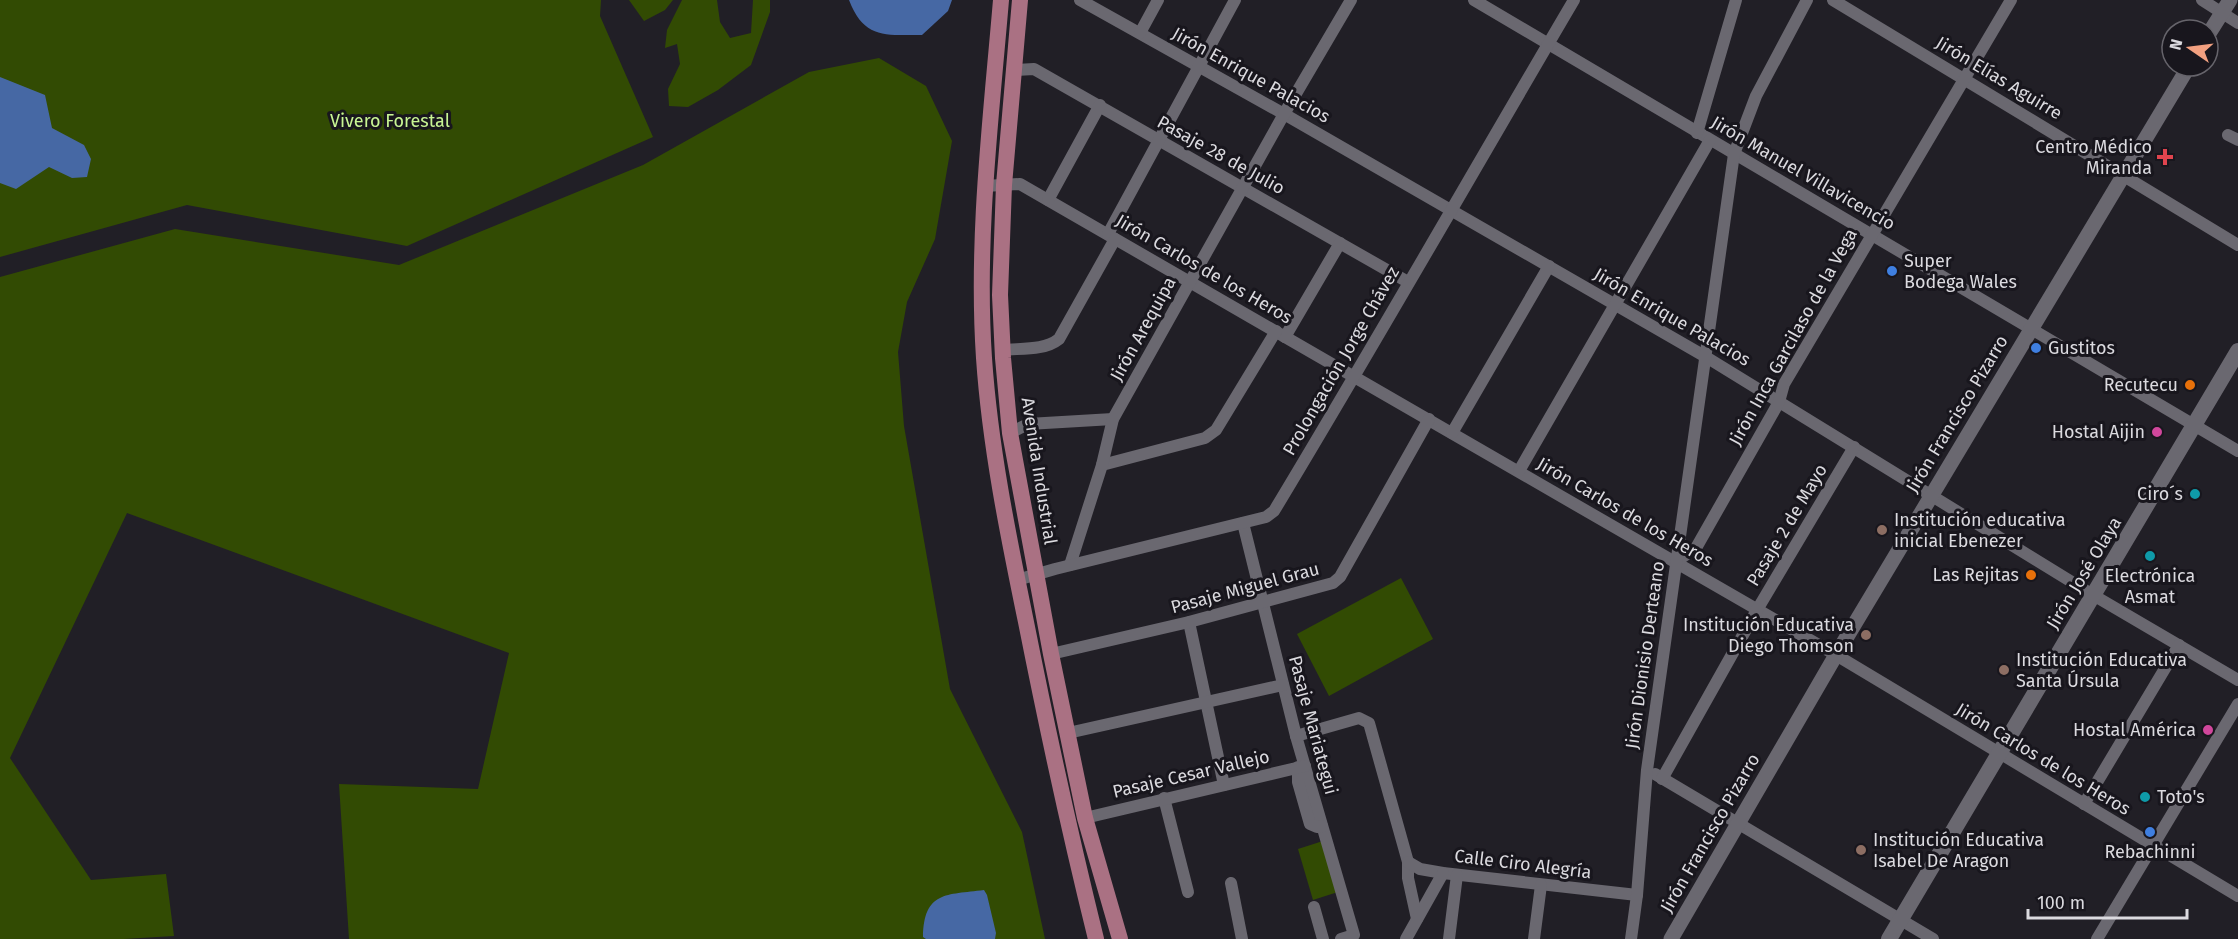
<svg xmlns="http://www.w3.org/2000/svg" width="2238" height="939" font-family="'Fira Sans',sans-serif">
	<rect width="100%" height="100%" fill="#211f26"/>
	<g fill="#324b03">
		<polygon points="0,0 601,0 600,16 653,137 407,246 187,205 0,257"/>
		<polygon points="629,0 673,0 665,10 644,21"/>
		<polygon points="682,0 717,0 720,22 730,38 751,33 753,0 770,0 770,12 751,65 718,90 688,107 669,106 668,89 680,64 677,44 665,48 667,30"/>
		<polygon points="879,58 926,86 952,141 935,239 907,302 898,352 904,426 950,689 1022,832 1045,939 349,939 339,784 478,789 509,653 127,513 10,758 91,880 166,874 174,936 124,939 0,939 0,277 175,229 399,265 643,165 809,72"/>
		<polygon points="1401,578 1433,639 1329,696 1297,634"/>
		<polygon points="1326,840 1341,891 1313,900 1298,849"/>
	</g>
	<g fill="#4668a4">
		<path d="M849,0H952L948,11L922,35C885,35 864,39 849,0Z"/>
		<polygon points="0,77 45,95 52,128 84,145 91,159 87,177 72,178 49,167 16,189 0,183"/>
		<path d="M984,890L987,895L996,933L995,939H926L923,937C924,891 946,895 984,890Z"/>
	</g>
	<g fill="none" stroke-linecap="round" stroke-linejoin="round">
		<g stroke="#6a6870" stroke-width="12">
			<polyline points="1080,0 1284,114 1706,357 2093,595 2238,680"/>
			<polyline points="1474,0 2238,451"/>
			<polyline points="1833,0 2238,245"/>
			<polyline points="2202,0 2238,23"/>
			<polyline points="1140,33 1158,0"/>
			<polyline points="1015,70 1034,69 1408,282"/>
			<polyline points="1697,133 1736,0"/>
			<polyline points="2228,135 2238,140"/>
			<polyline points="985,186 1020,184 1836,655 2238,896"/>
			<polyline points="1048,200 1100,105"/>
			<polyline points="1108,234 1235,0"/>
			<polyline points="1285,337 1340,243"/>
			<path d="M1002,350C1021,348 1044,351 1059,339L1115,239"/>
			<polyline points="1010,433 1028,424 1113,419"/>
			<polyline points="1452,433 1549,266"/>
			<polyline points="1102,465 1205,438 1216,430 1276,331"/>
			<polyline points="1519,471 1710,140"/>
			<polyline points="1243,523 1296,736 1354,935 1341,939"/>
			<polyline points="1675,562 1696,548 1779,402 1784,384 2011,0"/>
			<polyline points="1070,565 1102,465 1113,419 1284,114 1351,0"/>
			<path d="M1017,580L1055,569L1266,517L1274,511C1376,342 1474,170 1574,0"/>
			<polyline points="1189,622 1224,785"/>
			<polyline points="1051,654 1189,622 1333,583 1340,577 1429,419"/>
			<polyline points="1068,733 1283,685"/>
			<polyline points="1296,736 1359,718 1369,723 1408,862 1408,878 1417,919"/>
			<polyline points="1298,767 1298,782 1310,824 1317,827 1322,826"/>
			<polyline points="1655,774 1933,939"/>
			<polyline points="1662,779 1757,610 1854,447"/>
			<polyline points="1164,798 1188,892"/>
			<polyline points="2084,804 2179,645"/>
			<polyline points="1085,818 1305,766"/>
			<polyline points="1408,862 1420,869 1443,873 1637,895"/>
			<polyline points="1231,883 1242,939"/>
			<polyline points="1314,907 1323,939"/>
			<polyline points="1406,939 1443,873"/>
			<polyline points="1449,939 1457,875"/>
			<polyline points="1534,939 1541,885"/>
			<polyline points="1631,939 1637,895 1647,770 1734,154 1756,96 1807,0"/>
			<polyline points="2097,939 2238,704"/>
		</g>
		<g stroke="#6a6870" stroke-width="15">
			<polyline points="2208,35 2230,0"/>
			<polyline points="1671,939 1836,655 2189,66"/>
		</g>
		<polyline stroke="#6a6870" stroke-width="16" points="1889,939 2238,351"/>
		<g stroke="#aa7183" stroke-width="16">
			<path d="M1001,0C991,119 976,238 984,358C990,446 1008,535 1026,622C1047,728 1070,834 1096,939"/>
			<polyline points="1020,0 1004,185 1000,295 1003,358 1010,433 1051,654 1085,818 1120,939"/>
		</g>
	</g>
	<path fill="#e0444e" stroke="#18161d" stroke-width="2" d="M2162 148h6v6h6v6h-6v6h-6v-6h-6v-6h6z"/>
	<g fill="#3f7fe0" stroke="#18161d" stroke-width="2">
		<circle cx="1892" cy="271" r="6"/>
		<circle cx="2036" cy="348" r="6"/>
		<circle cx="2150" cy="832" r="6"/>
	</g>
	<g fill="#e8710a" stroke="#18161d" stroke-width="2">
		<circle cx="2190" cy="385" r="6"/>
		<circle cx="2031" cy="575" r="6"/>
	</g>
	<g fill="#d1479c" stroke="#18161d" stroke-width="2">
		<circle cx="2157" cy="432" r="6"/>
		<circle cx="2208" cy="730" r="6"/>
	</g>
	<g fill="#0f9aa8" stroke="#18161d" stroke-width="2">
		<circle cx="2195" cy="494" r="6"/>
		<circle cx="2150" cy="556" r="6"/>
		<circle cx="2145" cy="797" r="6"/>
	</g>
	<g fill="#8d6e63" stroke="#18161d" stroke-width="2">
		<circle cx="1882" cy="530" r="6"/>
		<circle cx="1866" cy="635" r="6"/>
		<circle cx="2004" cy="670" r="6"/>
		<circle cx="1861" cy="850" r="6"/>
	</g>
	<g text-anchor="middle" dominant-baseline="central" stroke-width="6" stroke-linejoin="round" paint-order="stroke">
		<g font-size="18" fill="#dbdadf" stroke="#18161d">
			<text transform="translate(1251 75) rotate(29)">Jirón Enrique Palacios</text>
			<text transform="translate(1999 78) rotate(31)">Jirón Elías Aguirre</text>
			<text transform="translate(1221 155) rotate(29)">Pasaje 28 de Julio</text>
			<text transform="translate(1803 173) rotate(30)">Jirón Manuel Villavicencio</text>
			<text transform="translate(1204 269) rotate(30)">Jirón Carlos de los Heros</text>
			<text transform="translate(1672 317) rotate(30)">Jirón Enrique Palacios</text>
			<text transform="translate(1143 329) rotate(-61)">Jirón Arequipa</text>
			<text transform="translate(1793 337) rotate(-61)">Jirón Inca Garcilaso de la Vega</text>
			<text transform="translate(1341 361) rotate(-60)">Prolongación Jorge Chávez</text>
			<text transform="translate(1957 414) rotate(-59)">Jirón Francisco Pizarro</text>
			<text transform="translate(1039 471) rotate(81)">Avenida Industrial</text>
			<text transform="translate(1625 512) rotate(30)">Jirón Carlos de los Heros</text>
			<text transform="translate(1787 525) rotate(-59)">Pasaje 2 de Mayo</text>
			<text transform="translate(2084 573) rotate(-59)">Jirón José Olaya</text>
			<text transform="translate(1245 588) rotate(-15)">Pasaje Miguel Grau</text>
			<text transform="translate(1645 655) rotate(-82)">Jirón Dionisio Derteano</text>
			<text transform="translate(1313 725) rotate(75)">Pasaje Mariategui</text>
			<text transform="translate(2043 759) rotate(31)">Jirón Carlos de los Heros</text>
			<text transform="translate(1191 774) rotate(-13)">Pasaje Cesar Vallejo</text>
			<text transform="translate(1710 833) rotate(-60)">Jirón Francisco Pizarro</text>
			<text transform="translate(1523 864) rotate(7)">Calle Ciro Alegría</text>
		</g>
		<g font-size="18" fill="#c8f593" stroke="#18161d">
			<text x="390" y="121">Vivero Forestal</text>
		</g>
		<g font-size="18" fill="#dbdadf" stroke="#18161d" text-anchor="end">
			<text x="2152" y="147">Centro Médico<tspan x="2152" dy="21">Miranda</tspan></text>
			<text x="1904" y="261" text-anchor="start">Super<tspan x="1904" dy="21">Bodega Wales</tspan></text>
			<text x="2048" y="348" text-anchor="start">Gustitos</text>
			<text x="2178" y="385">Recutecu</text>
			<text x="2145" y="432">Hostal Aijin</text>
			<text x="2183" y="494">Ciro´s</text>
			<text x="1894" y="520" text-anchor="start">Institución educativa<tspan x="1894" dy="21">inicial Ebenezer</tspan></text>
			<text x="2019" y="575">Las Rejitas</text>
			<text x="2150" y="576" text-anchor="middle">Electrónica<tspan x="2150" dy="21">Asmat</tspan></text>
			<text x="1854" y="625">Institución Educativa<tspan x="1854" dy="21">Diego Thomson</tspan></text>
			<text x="2016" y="660" text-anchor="start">Institución Educativa<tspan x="2016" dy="21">Santa Úrsula</tspan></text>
			<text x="2196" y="730">Hostal América</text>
			<text x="2157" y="797" text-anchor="start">Toto's</text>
			<text x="1873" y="840" text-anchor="start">Institución Educativa<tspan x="1873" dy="21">Isabel De Aragon</tspan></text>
			<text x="2150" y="852" text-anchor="middle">Rebachinni</text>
		</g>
	</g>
	<g transform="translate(2190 48) rotate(284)"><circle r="28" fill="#18161d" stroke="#66646b" stroke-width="1.5"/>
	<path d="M0-4.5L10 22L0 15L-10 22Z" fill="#f2a080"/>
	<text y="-9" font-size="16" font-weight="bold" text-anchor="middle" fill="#dbdadf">N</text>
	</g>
	<path d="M2028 909v9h159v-9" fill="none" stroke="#dbdadf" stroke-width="3"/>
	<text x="2037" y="909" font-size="18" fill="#dbdadf" stroke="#18161d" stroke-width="4.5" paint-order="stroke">100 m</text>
</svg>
